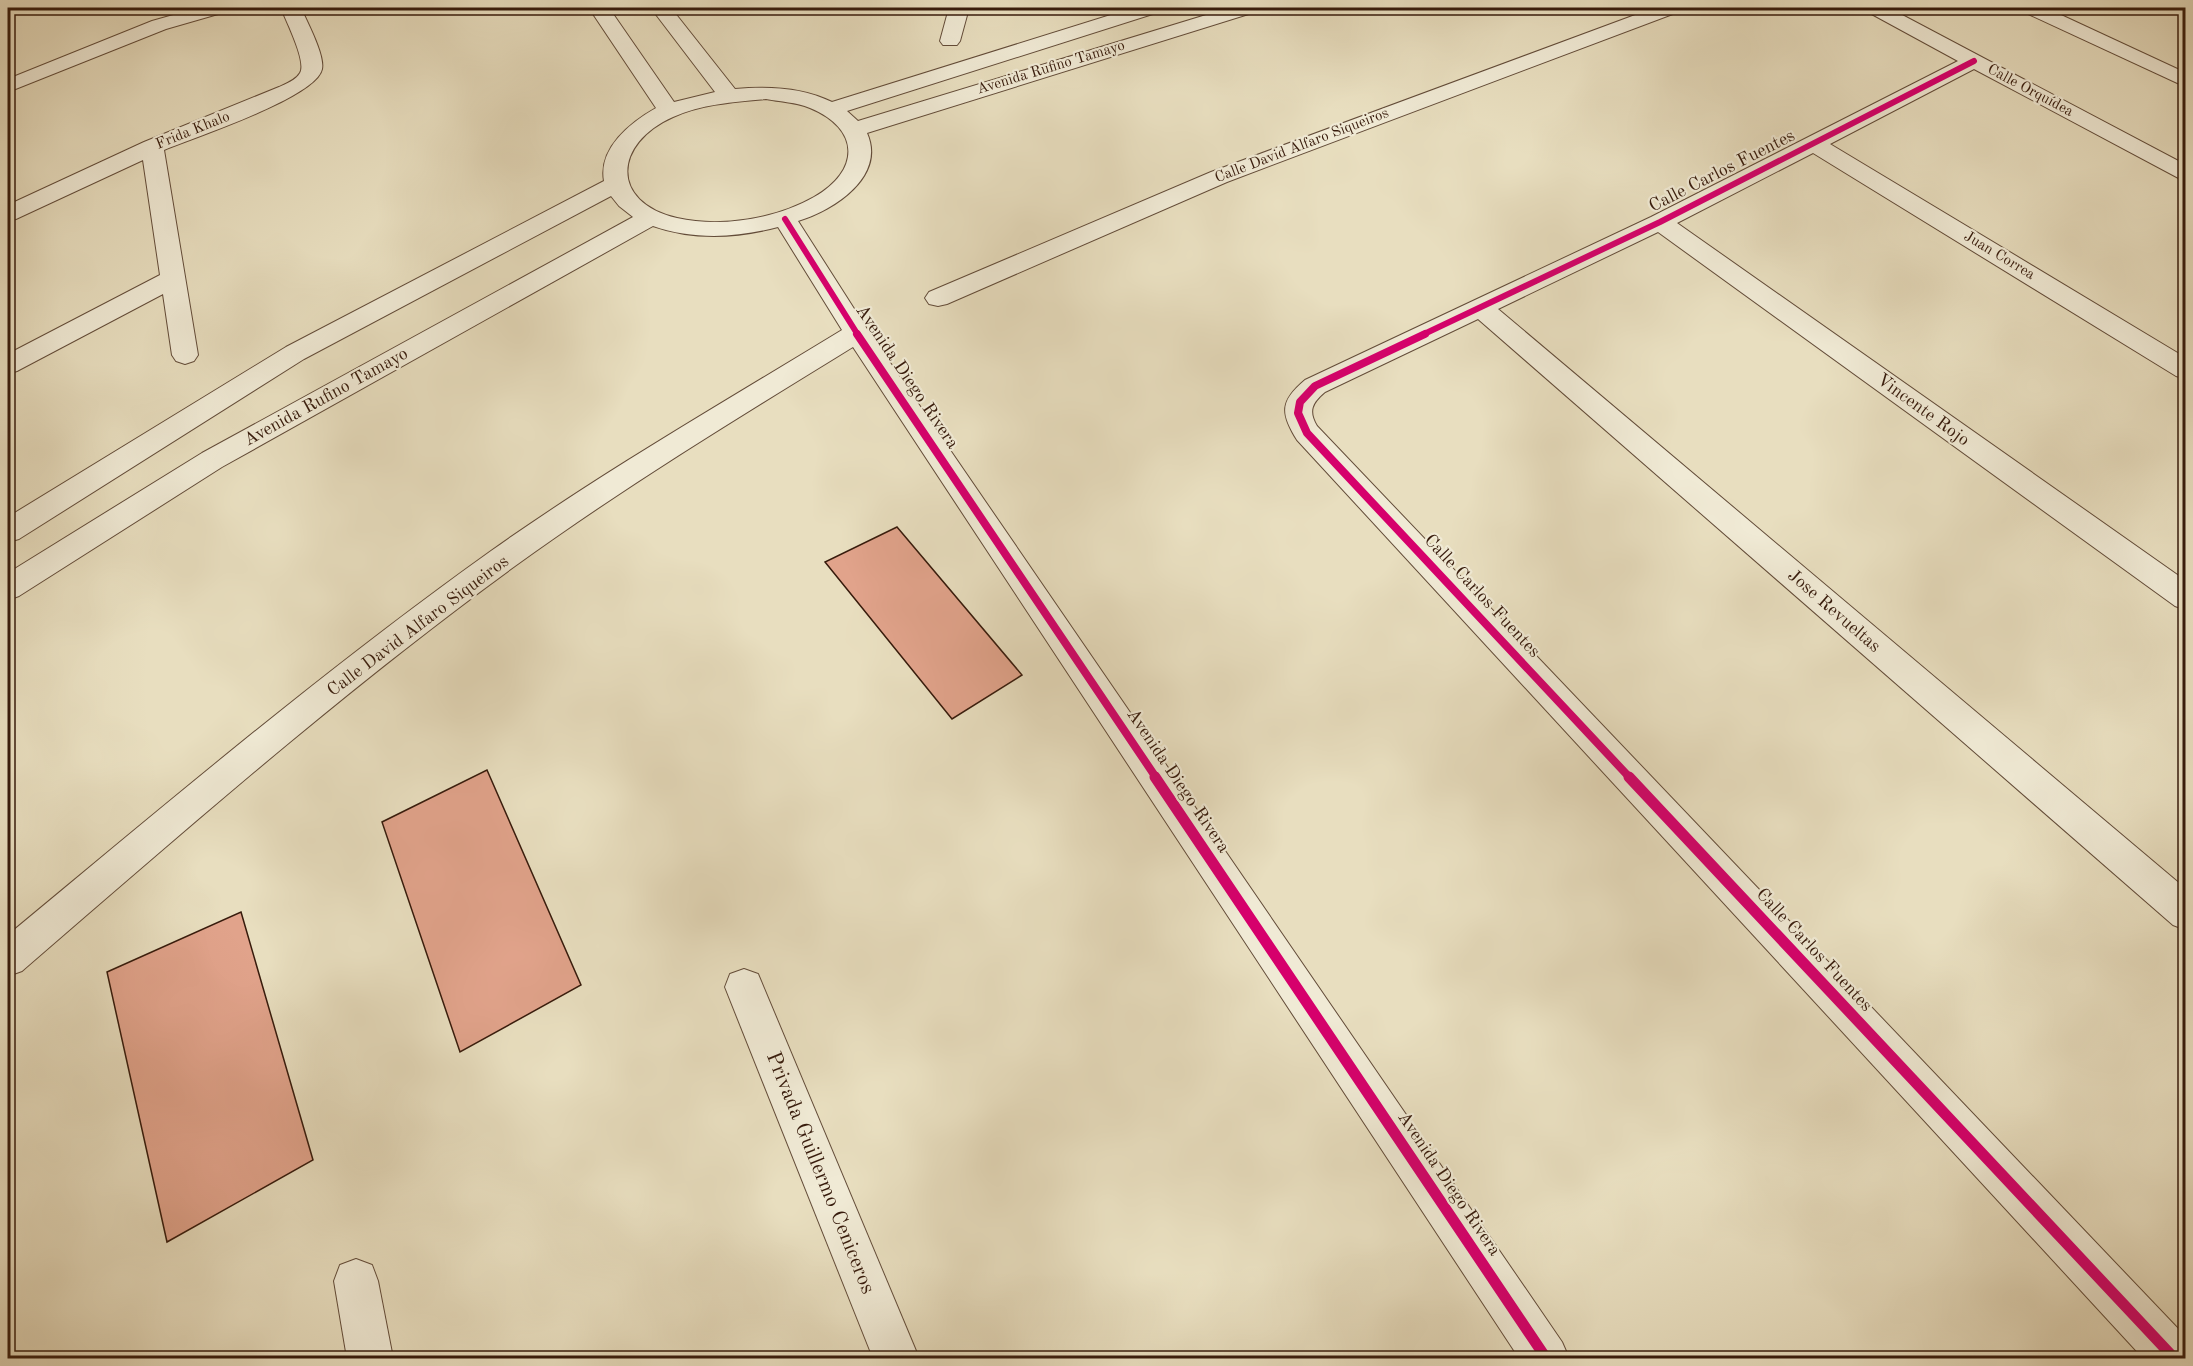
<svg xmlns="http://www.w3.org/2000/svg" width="2193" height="1366" font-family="'Old Standard TT',serif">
	<rect width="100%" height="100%" fill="#e8debf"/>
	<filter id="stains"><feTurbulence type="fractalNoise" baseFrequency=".00333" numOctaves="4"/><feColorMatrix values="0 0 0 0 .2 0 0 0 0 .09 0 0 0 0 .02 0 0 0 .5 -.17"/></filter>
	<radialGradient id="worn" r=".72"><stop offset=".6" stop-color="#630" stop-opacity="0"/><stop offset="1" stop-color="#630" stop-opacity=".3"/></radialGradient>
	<g fill="#e1a38b" stroke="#371b0c" stroke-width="1.5">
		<polygon points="897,527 1022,675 952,719 825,562"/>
		<polygon points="487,770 581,985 460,1052 382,822"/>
		<polygon points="241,912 313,1160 167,1242 107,972"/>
	</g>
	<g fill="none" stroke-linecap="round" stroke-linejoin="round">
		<g stroke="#634c39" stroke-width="2">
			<g id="street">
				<polygon points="198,8 228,8 225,12 166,29 8,92 8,79 152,21"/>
				<path d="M281,8H301C307,22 325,55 322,69C317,97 193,138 164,150L198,355L194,361L185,364L176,361L172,355L163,294L17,371L8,374V354L160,275L143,160L16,219L8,221V205L144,142L279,87C286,84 296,80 300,73C307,62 286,21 281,8Z"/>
				<path d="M589,8H609L674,102L715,92L651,8H671L735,89C767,86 802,87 832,102L1133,8H1162L1159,12L847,111L858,121L1229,8H1258L1255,12L867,133C886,176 835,210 798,221L867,329L1562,1342L1569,1358H1519L853,347C739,417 624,487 515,566C343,691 183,832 22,971L8,976V935C166,804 323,671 491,551C604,471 724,402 842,330L778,227C737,238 693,240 653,226L222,467L19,596L8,600V573L202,453L633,217L619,206L611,196L304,359L19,539L8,542V517L286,347L604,181C598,148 631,122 656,108ZM766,99C781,102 796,102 810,108C861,129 860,171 814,197C775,219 721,228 677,218C609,202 614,143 673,117C702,104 734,102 766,99Z"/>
				<polygon points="949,8 969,8 960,41 957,45 943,45 940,41"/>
				<polygon points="1654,8 1681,8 1678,12 1227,182 947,304 938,306 929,304 925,298 929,292 1211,172"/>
				<path d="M1865,8H1889L2186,165V182L1974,69L1830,144L2186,358V379L2176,376L1813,153L1677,223L2186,581V610L2175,606L1658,232L1498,309L2186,889V930L2173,925L1478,319L1325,392C1312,403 1308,411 1317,426L2186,1337V1358H2143L1297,440C1280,413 1280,401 1305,380L1651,217L1958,61L1868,12Z"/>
				<polygon points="2021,8 2046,8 2186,73 2186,87 2024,12"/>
				<polygon points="744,969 758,974 919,1358 873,1358 725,987 730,974"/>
				<polygon points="356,1259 372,1265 378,1281 393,1358 347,1358 334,1281 340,1265"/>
			</g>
		</g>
		<use href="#street" fill="#f0ead5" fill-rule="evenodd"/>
		<g stroke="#f0ead5" stroke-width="8">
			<g id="cycleway-far2">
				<polyline points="785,219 858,335"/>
				<polyline points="1422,335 1660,222 1974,61"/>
			</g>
		</g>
		<g stroke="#f0ead5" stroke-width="12">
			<g id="cycleway-far1">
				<polyline points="857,334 1157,779"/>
				<polyline points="1425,334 1315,386 1300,402 1298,413 1307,433 1631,779"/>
			</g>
		</g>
		<g stroke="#f0ead5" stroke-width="15">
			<g id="cycleway">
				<polyline points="1155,777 1546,1358"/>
				<polyline points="1629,777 2174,1358"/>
			</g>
		</g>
		<use href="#cycleway-far2" stroke="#d6006c" stroke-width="6"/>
		<use href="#cycleway-far1" stroke="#d6006c" stroke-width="8"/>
		<use href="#cycleway" stroke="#d6006c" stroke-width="11"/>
	</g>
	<g text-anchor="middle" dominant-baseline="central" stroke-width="4.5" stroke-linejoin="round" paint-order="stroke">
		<g font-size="15" fill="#371b0c" stroke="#f0ead5">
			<text transform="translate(1051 68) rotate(-17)">Avenida Rufino Tamayo</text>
			<text transform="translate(2030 91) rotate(28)">Calle Orquídea</text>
			<text transform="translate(193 131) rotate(-22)">Frida Khalo</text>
			<text transform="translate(1302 146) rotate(-21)">Calle David Alfaro Siqueiros</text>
			<text transform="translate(1999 256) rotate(31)">Juan Correa</text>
		</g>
		<g font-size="18" fill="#371b0c" stroke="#f0ead5">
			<text transform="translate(1722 171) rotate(-27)">Calle Carlos Fuentes</text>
			<text transform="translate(907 377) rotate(56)">Avenida Diego Rivera</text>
			<text transform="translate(326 397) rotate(-29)">Avenida Rufino Tamayo</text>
			<text transform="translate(1923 410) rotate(36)">Vincente Rojo</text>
			<text transform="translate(1482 596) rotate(47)">Calle Carlos Fuentes</text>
			<text transform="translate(1834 611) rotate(41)">Jose Revueltas</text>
			<text transform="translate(418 626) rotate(-37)">Calle David Alfaro Siqueiros</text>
			<text transform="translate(1178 781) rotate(56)">Avenida Diego Rivera</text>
			<text transform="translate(1814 950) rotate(47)">Calle Carlos Fuentes</text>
			<text transform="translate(1449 1184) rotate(56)">Avenida Diego Rivera</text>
		</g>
		<g font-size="21" fill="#371b0c" stroke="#f0ead5">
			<text transform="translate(820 1173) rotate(68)">Privada Guillermo Ceniceros</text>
		</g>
	</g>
	<rect width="2193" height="1366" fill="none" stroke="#e8debf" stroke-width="30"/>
	<rect x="9" y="9" width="2175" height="1348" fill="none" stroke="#371b0c" stroke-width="3"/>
	<rect x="15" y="15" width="2163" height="1336" fill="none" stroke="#371b0c" stroke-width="1.5"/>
	<rect width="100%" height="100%" filter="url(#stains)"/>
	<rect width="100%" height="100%" fill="url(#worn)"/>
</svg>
